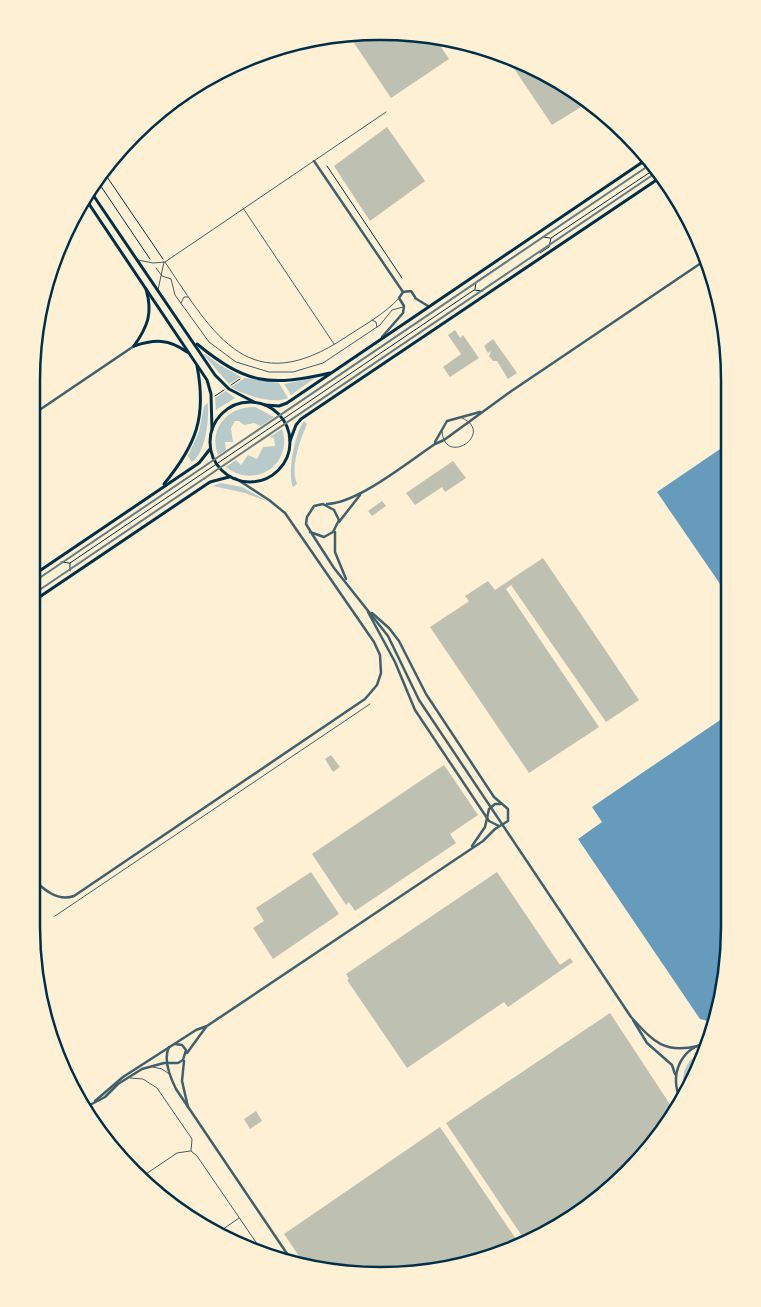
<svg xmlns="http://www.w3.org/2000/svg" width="761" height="1307" font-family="'Archivo Narrow',sans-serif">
	<rect width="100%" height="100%" fill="#fdf0d5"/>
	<g fill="#b9caca">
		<polygon points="203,354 205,354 220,365 241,377 229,384"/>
		<path d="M245,378L279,383L288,398C274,405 244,395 231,387Z"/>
		<polygon points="315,378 291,395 284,384"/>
		<polygon points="226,391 235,398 216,410 215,398"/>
		<path d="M208,403C209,420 206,452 192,462L188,456L199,432L204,406Z"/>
		<path d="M255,407L274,417L261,426L254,423L244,425L239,421H235L231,428L233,442H225L226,450L218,455C208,429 228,406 255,407Z"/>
		<path d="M304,421L307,424C300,441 290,466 297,484L293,487C287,473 295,433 304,421Z"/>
		<path d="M282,429C294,464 254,490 226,467L236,460L241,465L248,455L257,459L263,447L275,446L274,438L270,437Z"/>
		<polygon points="221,483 242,487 269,502 245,493 213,486"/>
		<path d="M705,1051L685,1091C679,1074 687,1057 705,1051Z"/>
	</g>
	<g fill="#669bbc">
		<polygon points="729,443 729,597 657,492"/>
		<polygon points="729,714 729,950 723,979 721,980 722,983 716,1015 708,1021 700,1019 578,839 602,822 592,807"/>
	</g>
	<g fill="#bec0b2">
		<polygon points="380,31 434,36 449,59 391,98 348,34"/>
		<polygon points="505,55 574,90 589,102 552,125"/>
		<polygon points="387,127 425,181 370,221 334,166"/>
		<polygon points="455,330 460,338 463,335 479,358 450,377 443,367 461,354 448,335"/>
		<polygon points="493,339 517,373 508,379 497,361 493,361 489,356 491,351 488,353 484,346"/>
		<polygon points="453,461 466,478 445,492 442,487 415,505 406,493"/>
		<polygon points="382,501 386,506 372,516 368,511"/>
		<polygon points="543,558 639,700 606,722 511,585 506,589 599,727 529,773 430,627 465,604 469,601 465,596 488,581 495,590"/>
		<polygon points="331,755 340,767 333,772 325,759"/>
		<polygon points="444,765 478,815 450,834 456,843 355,911 349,902 346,905 312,854"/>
		<polygon points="311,872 339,914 273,959 253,928 264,921 256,908"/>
		<polygon points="497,872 560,965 570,958 573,962 508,1007 504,1002 407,1068 347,980 349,979 346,974"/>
		<polygon points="610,1013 675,1112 671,1120 611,1189 526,1242 446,1123"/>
		<polygon points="256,1111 262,1121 250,1129 244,1119"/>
		<polygon points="440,1127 520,1245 514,1249 403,1275 305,1265 284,1234"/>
	</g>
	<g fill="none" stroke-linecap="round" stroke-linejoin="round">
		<g stroke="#003049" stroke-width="1">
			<polyline points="327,166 402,278"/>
			<polyline points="103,171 163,259"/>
			<polyline points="96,179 150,259"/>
			<polyline points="540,253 549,247 551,238 655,169"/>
			<polyline points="475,289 476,282 543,237 550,238"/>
			<polyline points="231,385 240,379"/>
			<polyline points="215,396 224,390"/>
			<polyline points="61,562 69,563"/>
			<polyline points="70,563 474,290 483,291"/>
			<polyline points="70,571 70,563"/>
		</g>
		<g stroke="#3f606c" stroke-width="1">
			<polyline points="243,208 334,344"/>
			<polyline points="138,260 153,263 165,262 386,112"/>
			<path d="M165,262C215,337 250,401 346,337C364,325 385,314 399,298"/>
			<polyline points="156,268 162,276 171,279 175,295 209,342 236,362 269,372 293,372 323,363 380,325 392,310 403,307"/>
			<polyline points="158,290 164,262"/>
			<polyline points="181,303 184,297 188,297"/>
			<polyline points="372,320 376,322 377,327"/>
			<path d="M442,431C444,468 496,433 462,418"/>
			<polyline points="55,916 370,704"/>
			<polyline points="153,1067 162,1069 169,1074"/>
			<polyline points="130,1078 143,1079 157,1088 192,1139 191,1151"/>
			<polyline points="191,1151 197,1156 262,1251"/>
			<polyline points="143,1176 177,1153 190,1151"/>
			<polyline points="219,1232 239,1218"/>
		</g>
		<g stroke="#3f606c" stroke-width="2.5">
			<polyline points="314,161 403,292"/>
			<polyline points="403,292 411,291 415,297"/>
			<polyline points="415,298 428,306"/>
			<polyline points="382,337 403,313 404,306 399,298 403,292"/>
			<polyline points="32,415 134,346"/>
			<polyline points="435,442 447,421 480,412"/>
			<path d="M327,504C358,503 408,462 435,444L444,440L510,392L707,259"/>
			<polyline points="339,522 360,495"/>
			<path d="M310,532L324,537L333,532L339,520L334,510L323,504L314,506L307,517L306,524L314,537L334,568L388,636L419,700L631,1017C653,1041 663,1054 698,1046"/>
			<polyline points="335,532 335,552 346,579"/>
			<polyline points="368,612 395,662 415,710 489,821 499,826"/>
			<polyline points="472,846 485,827 489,809 495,804 500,804"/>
			<path d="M31,877C43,889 57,902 74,896L365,699L377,685L381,673L380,655L374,642L285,513L269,500L235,478"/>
			<polyline points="633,1020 647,1043 672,1065 675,1074"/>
			<path d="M169,1047C163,1059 170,1077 176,1089L294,1264"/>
			<polyline points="187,1053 206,1027"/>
			<polyline points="184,1061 182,1081 188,1107"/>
			<path d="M681,1100C668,1076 681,1046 709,1043"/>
			<polyline points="95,1101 123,1077 196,1030 207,1026 483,841 495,829 508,821 508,809 494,797 426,694 399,641 389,628 372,613"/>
			<polyline points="86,1107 105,1097 118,1084 142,1069 164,1063 178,1063 183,1060 186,1050 182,1045 175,1044"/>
		</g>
		<g stroke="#003049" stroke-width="3">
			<polyline points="89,189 215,375 229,389 254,402"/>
			<polyline points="85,198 207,380 211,394 212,430"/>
			<path d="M197,344C246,384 269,387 330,373"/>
			<path d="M134,346C148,326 153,313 146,289"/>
			<path d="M134,346C155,339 169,339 187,352"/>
			<circle cx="250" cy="442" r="40"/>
			<polyline points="265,405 279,406 287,403 647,159"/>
			<polyline points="290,441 296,425 301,419 661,177"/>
			<path d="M164,484C196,445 207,417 197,366"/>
			<polyline points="32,576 199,463 210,449"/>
			<polyline points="32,602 210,482 229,477"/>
		</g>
		<g stroke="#657d81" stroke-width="2">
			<polyline points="32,583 651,164"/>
			<polyline points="32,595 657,172"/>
		</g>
	</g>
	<path d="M0 0H761V1307H0ZM380 40H381A340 340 0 0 1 721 380V927A340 340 0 0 1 381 1267H380A340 340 0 0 1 40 927V380A340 340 0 0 1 380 40Z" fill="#fdf0d5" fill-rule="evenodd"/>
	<path fill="none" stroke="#003049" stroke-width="2.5" d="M380 40H381A340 340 0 0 1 721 380V927A340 340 0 0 1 381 1267H380A340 340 0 0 1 40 927V380A340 340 0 0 1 380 40Z"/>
</svg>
